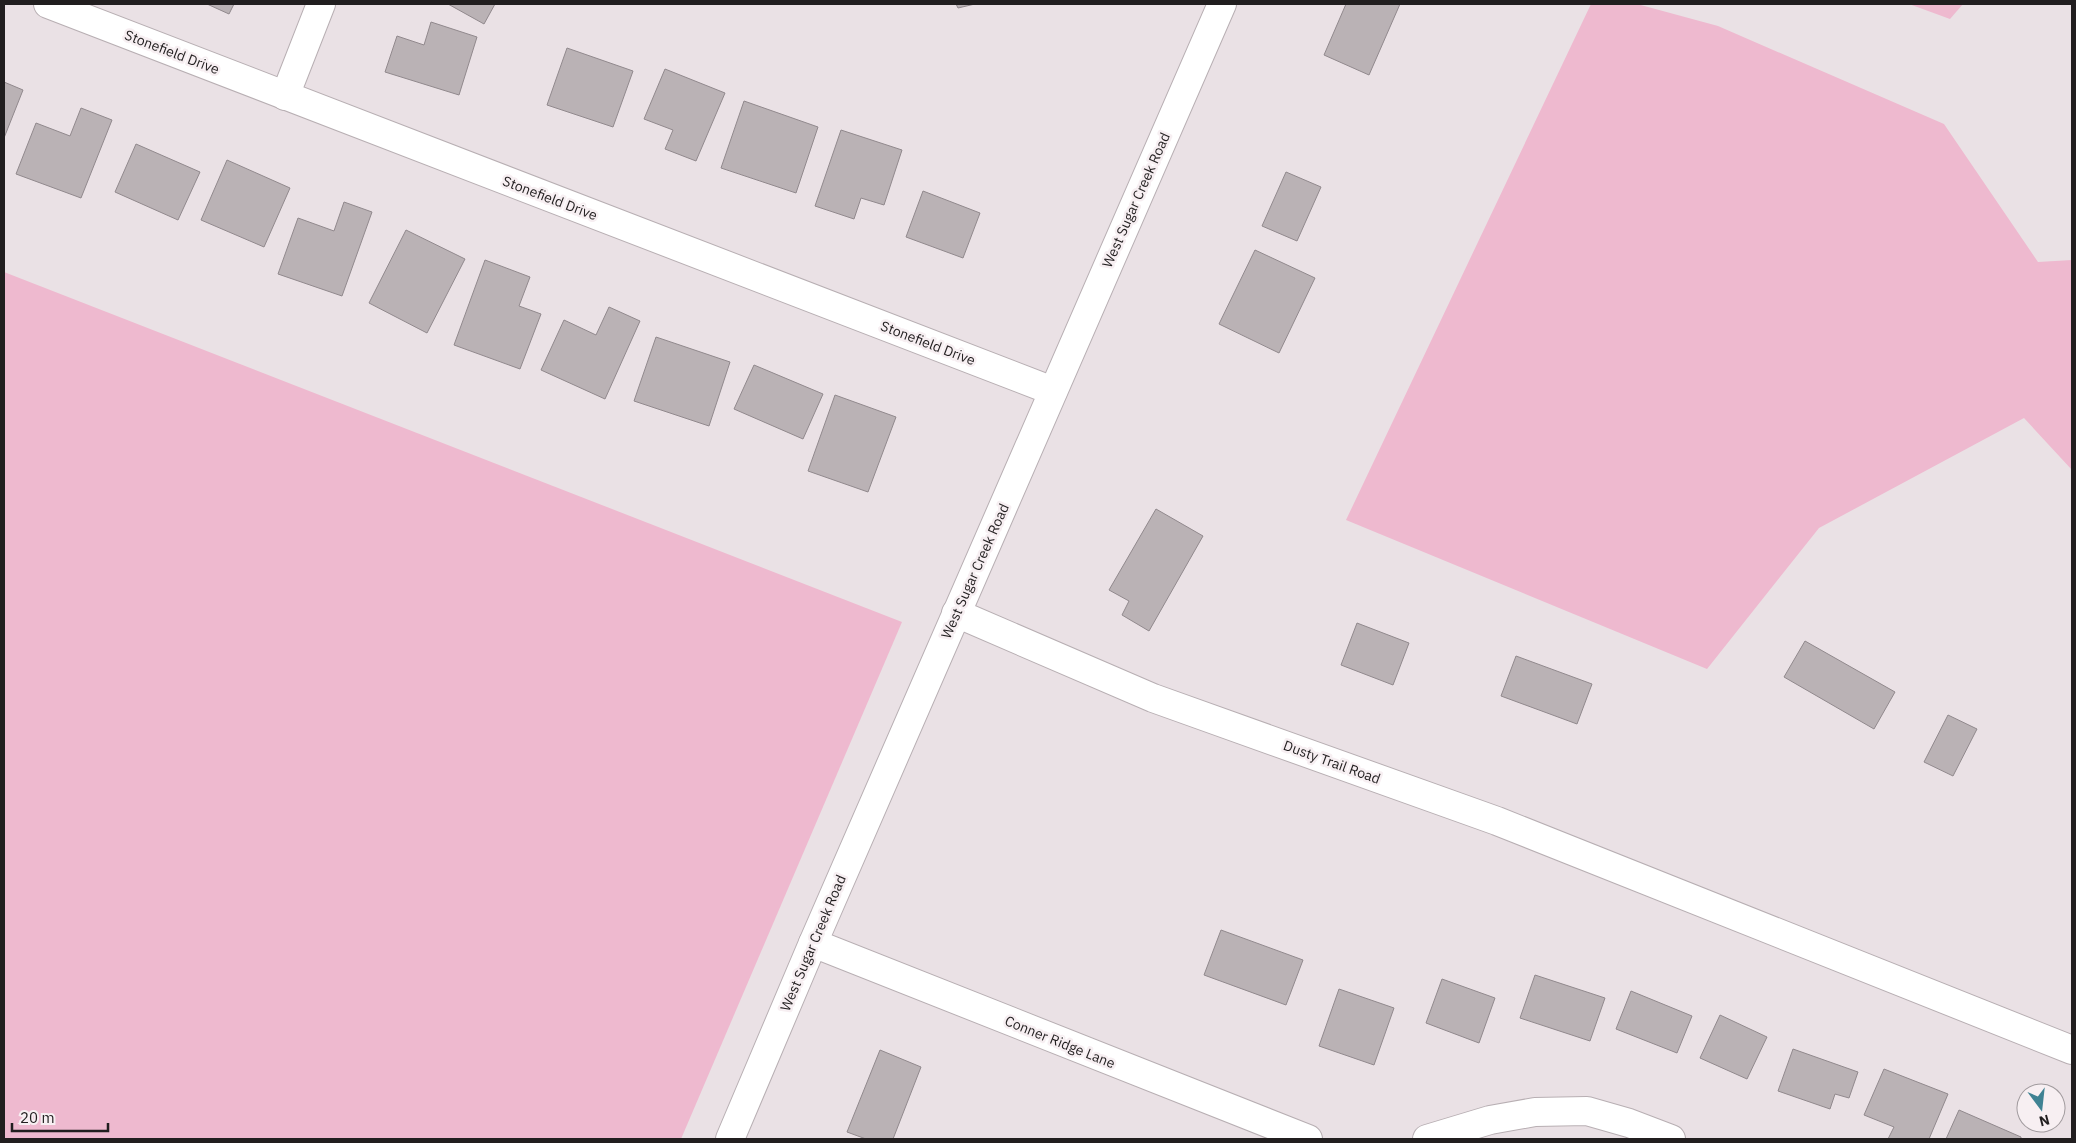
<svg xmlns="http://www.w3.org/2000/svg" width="2076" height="1143" font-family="'IBM Plex Sans',sans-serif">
	<rect width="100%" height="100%" fill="#eae1e5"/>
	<g fill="#eeb9cf">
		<polygon points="1591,4 1637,4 1718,26 1944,124 2038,262 2072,260 2072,470 2024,418 1819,528 1707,669 1346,520"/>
		<polygon points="1909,4 1963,4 1950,19"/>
		<polygon points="4,272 902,622 681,1139 4,1139"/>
	</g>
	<g fill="#bab2b5" stroke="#91898d">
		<polygon points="207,4 234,4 229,14"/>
		<polygon points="448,4 495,4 484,24"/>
		<polygon points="956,4 975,4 958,8"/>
		<polygon points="1346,4 1400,4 1369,75 1324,55"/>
		<polygon points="431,22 477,37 459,95 385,72 397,36 424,45"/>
		<polygon points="567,48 633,71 613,127 547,105"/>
		<polygon points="665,69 725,93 696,161 665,149 673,130 644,119"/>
		<polygon points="4,82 23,90 4,138"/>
		<polygon points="744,101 818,127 796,193 721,168"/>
		<polygon points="81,108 112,120 81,198 16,174 36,123 70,136"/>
		<polygon points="841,130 902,150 884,205 861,198 854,219 815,206"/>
		<polygon points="136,144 200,172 178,220 115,192"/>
		<polygon points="227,160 290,188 264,247 201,220"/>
		<polygon points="1286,172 1321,187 1297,241 1262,226"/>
		<polygon points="923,191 980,213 963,258 906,237"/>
		<polygon points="344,202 372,212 342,296 278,274 298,218 334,231"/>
		<polygon points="406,230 465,259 427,333 369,303"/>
		<polygon points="1255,250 1315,278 1279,353 1219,324"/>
		<polygon points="485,260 530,277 519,306 541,314 520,369 454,345"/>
		<polygon points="609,307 640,321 605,399 541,370 564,320 596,335"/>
		<polygon points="656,337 730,362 709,426 634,401"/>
		<polygon points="754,365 823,394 803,439 734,409"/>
		<polygon points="835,395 896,417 868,492 808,471"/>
		<polygon points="1156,509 1203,536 1149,631 1122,615 1129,601 1109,590"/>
		<polygon points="1357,623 1409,643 1393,685 1341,665"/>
		<polygon points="1805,641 1895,692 1874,729 1784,677"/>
		<polygon points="1516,656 1592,684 1577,724 1501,696"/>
		<polygon points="1948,715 1977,729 1953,776 1924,762"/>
		<polygon points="1221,930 1303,960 1286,1005 1204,975"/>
		<polygon points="1535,975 1605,998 1590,1041 1520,1018"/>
		<polygon points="1442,979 1495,998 1479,1043 1426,1023"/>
		<polygon points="1339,989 1394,1008 1374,1065 1319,1046"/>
		<polygon points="1631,991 1692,1016 1677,1053 1616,1029"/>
		<polygon points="1720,1015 1767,1037 1747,1079 1700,1058"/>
		<polygon points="1793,1049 1858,1072 1849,1098 1835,1094 1830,1109 1778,1091"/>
		<polygon points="880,1050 921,1067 893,1139 866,1139 847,1132"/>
		<polygon points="1884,1069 1948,1094 1929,1139 1888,1139 1894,1127 1864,1115"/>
		<polygon points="1959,1110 2021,1137 2021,1139 1946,1139"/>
	</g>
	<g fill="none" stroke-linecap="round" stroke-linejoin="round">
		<g stroke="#b8afb3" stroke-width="30">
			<g id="minor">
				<polyline points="48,4 1053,391"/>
				<polyline points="285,96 321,4"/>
				<polyline points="956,613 1153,698 1497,821 2072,1050"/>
				<polyline points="813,943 1308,1139"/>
				<polyline points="1427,1139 1490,1120 1535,1112 1587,1111 1629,1123 1671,1139"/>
			</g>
		</g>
		<g stroke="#b8afb3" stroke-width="30">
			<polyline id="secondary" points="730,1139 813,943 1222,4"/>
		</g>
		<use href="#minor" stroke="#fff" stroke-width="28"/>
		<use href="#secondary" stroke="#fff" stroke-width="28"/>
	</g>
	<g text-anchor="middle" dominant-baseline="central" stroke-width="5" stroke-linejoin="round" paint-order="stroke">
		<g font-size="14" fill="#211e1f" stroke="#f7eff2">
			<text transform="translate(172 52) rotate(21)">Stonefield Drive</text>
			<text transform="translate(550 198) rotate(21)">Stonefield Drive</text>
			<text transform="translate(1136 200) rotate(-66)">West Sugar Creek Road</text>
			<text transform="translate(928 343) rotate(21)">Stonefield Drive</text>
			<text transform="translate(975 571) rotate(-66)">West Sugar Creek Road</text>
			<text transform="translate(1332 762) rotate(20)">Dusty Trail Road</text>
			<text transform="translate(813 943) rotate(-67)">West Sugar Creek Road</text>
			<text transform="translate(1060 1042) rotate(22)">Conner Ridge Lane</text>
		</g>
	</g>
	<rect width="2076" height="1143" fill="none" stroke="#211e1f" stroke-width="10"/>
	<g transform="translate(2041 1108) rotate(165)"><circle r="24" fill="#f7eff2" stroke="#a19b9e"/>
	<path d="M0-4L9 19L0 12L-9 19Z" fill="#3f8293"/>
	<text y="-8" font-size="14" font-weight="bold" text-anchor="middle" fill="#211e1f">N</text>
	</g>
	<path d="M12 1123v8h96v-8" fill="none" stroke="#211e1f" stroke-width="2.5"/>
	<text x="20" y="1123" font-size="15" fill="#211e1f" stroke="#f7eff2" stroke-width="4" paint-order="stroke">20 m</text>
</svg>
